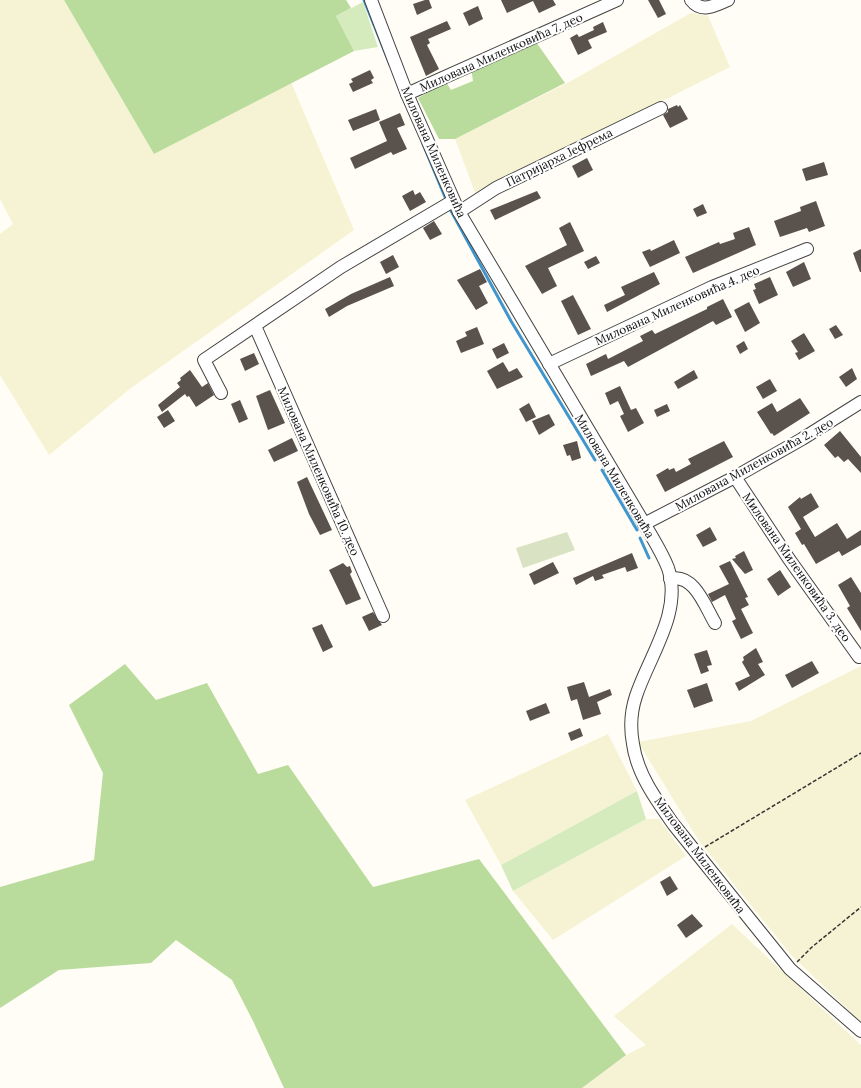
<svg xmlns="http://www.w3.org/2000/svg" width="861" height="1088" font-family="Lora,serif">
	<rect width="100%" height="100%" fill="#fffdf5"/>
	<g fill="#f6f3d4">
		<polygon points="0,0 64,0 154,154 291,82 354,230 131,388 49,455 0,375 0,234 13,224 0,199"/>
		<polygon points="691,13 708,16 730,67 476,195 455,139 569,82"/>
		<polygon points="861,666 861,1022 791,955 699,841 638,742 751,721"/>
		<polygon points="608,734 637,791 501,865 465,800"/>
		<polygon points="646,819 659,819 686,856 553,940 513,891"/>
		<polygon points="732,924 861,1045 861,1088 582,1088 626,1055 646,1045 614,1016"/>
	</g>
	<g fill="#d5ebbd">
		<polygon points="363,2 378,47 354,51 336,16"/>
		<polygon points="637,791 646,819 513,891 501,865"/>
	</g>
	<g fill="#b9dc9c">
		<polygon points="64,0 346,0 351,8 336,16 354,51 154,154"/>
		<polygon points="536,42 565,83 455,139 439,139 418,98 446,82 451,90 473,81 471,68"/>
		<polygon points="125,664 156,700 207,683 258,774 288,765 373,887 479,859 626,1055 582,1088 284,1088 253,1021 232,980 176,940 151,963 59,970 0,1008 0,887 94,860 103,773 69,705"/>
	</g>
	<polygon fill="#d9e3c4" points="567,532 575,550 523,568 516,548"/>
	<g fill="none" stroke-linecap="round" stroke-linejoin="round">
		<g stroke="#3f96cf" stroke-width="3">
			<polyline points="364,0 390,65"/>
			<polyline points="423,144 445,197"/>
			<polyline points="450,209 511,321 595,460"/>
			<polyline points="602,470 637,530"/>
			<polyline points="640,538 649,558"/>
		</g>
	</g>
	<g fill="#5a524d">
		<polygon points="425,0 429,0 432,8 417,15 413,4"/>
		<polygon points="501,0 553,0 556,5 539,13 533,1 507,13"/>
		<polygon points="648,0 659,0 666,14 658,18"/>
		<polygon points="478,6 483,19 469,26 463,13"/>
		<polygon points="447,21 451,29 428,39 430,43 427,45 439,69 426,76 410,37"/>
		<polygon points="603,22 607,32 588,40 592,48 578,55 570,38 577,34 579,37 594,30 593,27"/>
		<polygon points="370,70 374,78 371,80 373,83 353,92 349,84 353,82 351,79"/>
		<polygon points="677,105 678,107 680,105 688,119 670,128 663,115 668,112 668,109"/>
		<polygon points="376,109 380,120 353,131 348,120"/>
		<polygon points="400,113 405,125 397,128 407,149 393,155 391,152 355,169 350,158 387,141 379,122"/>
		<polygon points="587,158 593,170 578,178 572,166"/>
		<polygon points="824,162 828,175 806,181 802,169"/>
		<polygon points="413,190 415,195 420,192 426,202 410,211 402,196"/>
		<polygon points="537,191 541,198 495,220 490,210"/>
		<polygon points="816,201 825,226 809,232 807,228 780,237 774,221 801,211 800,207"/>
		<polygon points="703,204 707,213 697,217 693,209"/>
		<polygon points="434,221 442,234 430,240 423,228"/>
		<polygon points="570,222 584,251 548,268 557,286 542,294 525,266 567,245 559,228"/>
		<polygon points="749,227 756,245 693,273 685,257 719,242 720,244 735,239 733,233"/>
		<polygon points="674,240 680,253 650,267 642,252 650,249 651,251"/>
		<polygon points="861,249 861,272 860,272 853,253"/>
		<polygon points="393,255 399,267 386,274 380,262"/>
		<polygon points="596,256 600,263 588,269 584,262"/>
		<polygon points="804,262 811,279 793,287 786,272"/>
		<polygon points="480,269 487,282 479,286 488,303 476,310 457,280"/>
		<polygon points="654,272 660,284 607,312 604,305 625,295 621,287"/>
		<polygon points="390,277 394,286 347,306 329,317 325,309 351,294"/>
		<polygon points="770,277 778,295 759,304 753,290 756,289 754,284"/>
		<polygon points="573,295 591,329 578,335 561,301"/>
		<polygon points="723,299 732,317 716,325 713,321 628,367 624,361 591,376 586,364 606,354 608,359 643,341 640,336 652,330 655,334 707,309 707,307"/>
		<polygon points="749,302 760,323 745,332 734,310"/>
		<polygon points="836,325 843,335 835,339 829,329"/>
		<polygon points="477,327 484,344 461,353 456,341 467,336 465,332"/>
		<polygon points="804,333 815,351 799,360 795,353 798,352 791,341"/>
		<polygon points="744,341 748,349 740,354 736,346"/>
		<polygon points="504,343 509,353 497,359 492,349"/>
		<polygon points="254,353 259,364 245,371 240,359"/>
		<polygon points="503,362 509,372 517,368 523,377 497,389 487,371"/>
		<polygon points="852,368 857,379 846,387 839,377"/>
		<polygon points="190,370 202,387 208,383 214,395 196,407 189,396 187,397 185,394 162,412 158,405 180,387 177,383 181,380 180,378"/>
		<polygon points="694,370 698,378 678,389 674,382"/>
		<polygon points="770,379 777,391 763,399 756,387"/>
		<polygon points="620,386 631,410 636,408 644,423 628,432 620,416 624,414 618,401 610,405 605,393"/>
		<polygon points="270,390 285,423 268,430 256,396"/>
		<polygon points="800,398 810,413 774,436 772,433 771,434 757,412 772,403 777,412"/>
		<polygon points="240,400 248,419 239,423 231,404"/>
		<polygon points="529,403 536,417 526,422 519,409"/>
		<polygon points="667,404 670,411 657,417 654,410"/>
		<polygon points="168,410 175,421 164,428 157,417"/>
		<polygon points="549,414 555,425 539,435 532,421"/>
		<polygon points="840,431 861,457 861,473 848,459 844,462 838,456 835,458 824,445"/>
		<polygon points="292,438 298,451 274,462 268,450"/>
		<polygon points="577,441 581,458 572,461 570,455 567,456 563,445"/>
		<polygon points="724,441 733,457 665,492 656,475 668,468 669,470 674,468 676,472 691,464 688,459"/>
		<polygon points="307,477 332,530 320,535 309,514 297,482"/>
		<polygon points="811,493 819,507 803,517 815,537 837,523 847,539 861,530 861,545 842,556 839,551 816,564 804,544 802,545 795,533 801,529 788,507 800,497 801,499"/>
		<polygon points="710,527 717,540 703,547 696,535"/>
		<polygon points="744,551 753,570 745,574 732,559 736,558 735,556"/>
		<polygon points="632,553 638,568 627,572 625,567 602,575 604,578 595,581 593,576 576,585 573,578"/>
		<polygon points="730,561 748,597 745,598 749,605 741,609 753,633 741,639 732,621 736,619 725,595 712,602 708,594 729,584 719,566"/>
		<polygon points="553,562 559,573 534,585 529,574"/>
		<polygon points="343,563 347,567 350,566 352,572 350,574 361,599 346,605 329,570"/>
		<polygon points="780,570 791,587 778,596 767,579"/>
		<polygon points="851,577 861,593 861,631 847,608 850,606 838,585"/>
		<polygon points="373,612 382,625 369,631 362,617"/>
		<polygon points="322,624 333,647 323,652 312,628"/>
		<polygon points="756,648 763,662 758,664 765,675 739,691 735,683 750,676 742,662 744,660 743,657"/>
		<polygon points="707,650 712,665 707,666 709,671 701,674 694,654"/>
		<polygon points="812,661 819,673 792,688 785,675"/>
		<polygon points="584,682 589,697 610,689 612,695 597,702 601,714 583,720 577,699 571,701 567,687"/>
		<polygon points="707,683 713,701 694,708 687,690"/>
		<polygon points="546,703 550,713 530,721 526,711"/>
		<polygon points="580,728 583,736 571,741 568,733"/>
		<polygon points="670,876 678,889 667,896 660,882"/>
		<polygon points="692,914 703,926 686,938 677,925"/>
	</g>
	<g fill="none" stroke-linecap="round" stroke-linejoin="round">
		<g stroke="#444" stroke-width="14">
			<g id="minor">
				<path d="M371,0L407,94L459,212L648,530C655,542 663,555 668,568C683,612 649,656 636,696C631,711 630,728 633,744C637,774 657,801 674,825L790,969L861,1031"/>
				<path d="M691,0C702,14 715,5 728,0"/>
				<polyline points="407,94 617,0"/>
				<polyline points="459,212 496,188 661,108"/>
				<polyline points="255,326 383,616"/>
				<polyline points="549,364 712,287 807,249"/>
				<polyline points="221,393 204,360 341,267 453,201"/>
				<polyline points="735,477 789,559 859,657"/>
				<polyline points="644,524 735,477 802,439 861,402"/>
				<path d="M670,579C694,573 705,606 715,623"/>
			</g>
		</g>
		<g stroke="#333" stroke-width="1.5" stroke-dasharray="4 2" stroke-linecap="butt">
			<polyline points="705,847 861,753"/>
			<polyline points="797,962 812,947 861,907"/>
		</g>
		<use href="#minor" stroke="#fff" stroke-width="12"/>
	</g>
	<g text-anchor="middle" dominant-baseline="central" stroke-width="4" stroke-linejoin="round" paint-order="stroke">
		<g font-size="12" fill="#111" stroke="#fff">
			<text transform="translate(501 52) rotate(-24)">Милована Миленковића 7. део</text>
			<text transform="translate(434 152) rotate(66)">Милована Миленковића</text>
			<text transform="translate(559 157) rotate(-26)">Патријарха Јефрема</text>
			<text transform="translate(677 305) rotate(-24)">Милована Миленковића 4. део</text>
			<text transform="translate(754 464) rotate(-29)">Милована Миленковића 2. део</text>
			<text transform="translate(319 471) rotate(66)">Милована Миленковића 10. део</text>
			<text transform="translate(615 476) rotate(59)">Милована Миленковића</text>
			<text transform="translate(797 567) rotate(55)">Милована Миленковића 3. део</text>
			<text transform="translate(700 855) rotate(53)">Милована Миленковића</text>
		</g>
	</g>
</svg>
